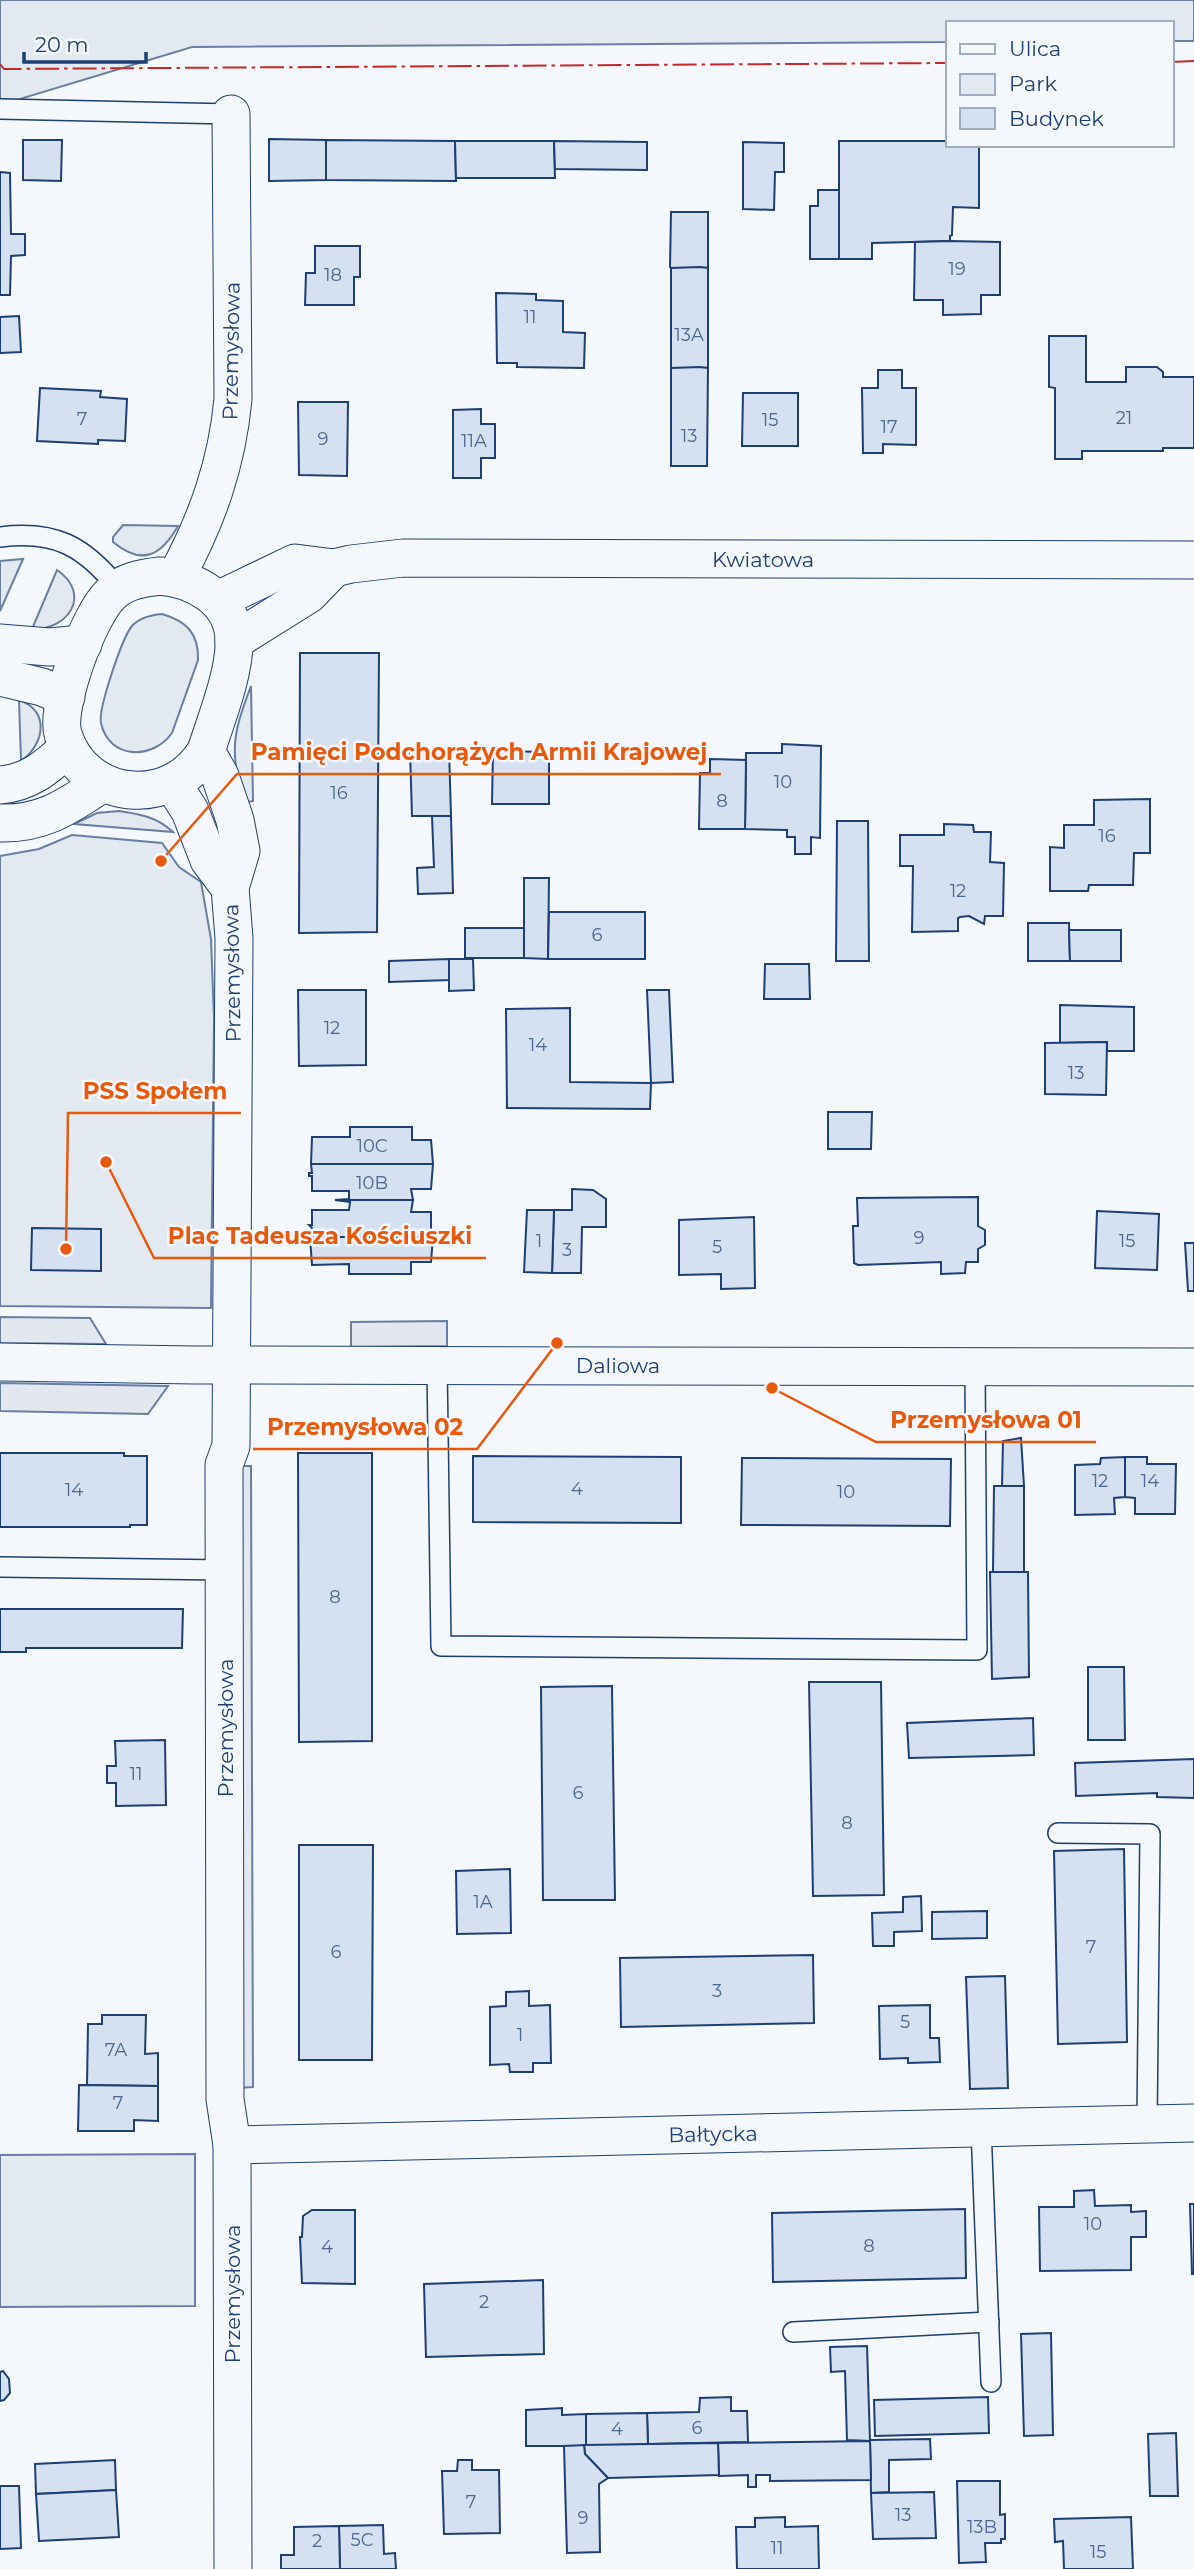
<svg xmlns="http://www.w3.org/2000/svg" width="1194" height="2569" font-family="Montserrat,sans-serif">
	<rect width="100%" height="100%" fill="#f4f7fb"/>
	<g fill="#e3e9f0" stroke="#687fa3" stroke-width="2">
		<polygon points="0,0 1194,0 1194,41 1171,41 1171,23 947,23 947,42 192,47 0,105"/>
		<path d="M123,525L178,526C161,556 142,566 113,542V537Z"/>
		<polygon points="23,559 0,611 0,561"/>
		<path d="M57,570C92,594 69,630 32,629Z"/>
		<path d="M162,614C186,621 199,633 198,660L172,733C153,760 109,760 101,723C98,709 122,638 132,626C139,618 151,615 162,614Z"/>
		<path d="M251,686L253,801L243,803C231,749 231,739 251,686Z"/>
		<path d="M19,700C51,711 44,745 21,761Z"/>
		<path d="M119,811C140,814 157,817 173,832L74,824L97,813Z"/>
		<polygon points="72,835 162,843 179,867 201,882 211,939 214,1018 211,1308 0,1306 0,856 39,849"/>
		<polygon points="195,2154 195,2306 0,2307 0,2155"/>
	</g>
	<g fill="#e3e8f0" stroke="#687fa3" stroke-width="2">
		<polygon points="0,1317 90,1318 106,1344 0,1343"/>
		<polygon points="447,1321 447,1346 351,1347 351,1322"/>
		<polygon points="0,1383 168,1386 148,1414 0,1411"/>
		<polygon points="235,1466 251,1466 253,2087 237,2088"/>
	</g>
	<g fill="#d5e0f0" stroke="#1d3f73" stroke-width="2">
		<polygon points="269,139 326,140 326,180 269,181"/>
		<polygon points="23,140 62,140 61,181 23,180"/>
		<polygon points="326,140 455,141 456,181 326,180"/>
		<polygon points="455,141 554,141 555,178 456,178"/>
		<polygon points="554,141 647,142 647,170 555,169"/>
		<polygon points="839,141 947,141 947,145 979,145 979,208 953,207 952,235 950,236 950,241 872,243 872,259 839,259"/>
		<polygon points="743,142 784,143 784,172 775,172 774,210 743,209"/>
		<polygon points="0,172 10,173 11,234 25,234 25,255 11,256 10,295 0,295"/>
		<polygon points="818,190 839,190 839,259 810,259 810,206 818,206"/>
		<polygon points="671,212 708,212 708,268 671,268 670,267"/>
		<polygon points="950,241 1000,242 1000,295 981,295 981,314 943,315 943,300 914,300 915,242"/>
		<polygon points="315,246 360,246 360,277 354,277 354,305 305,305 306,273 315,273"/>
		<polygon points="700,267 708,268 708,368 671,368 671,268"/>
		<polygon points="496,293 536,294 536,300 563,301 563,332 585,333 584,368 517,367 517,363 497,363"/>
		<polygon points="19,316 21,352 0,353 0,317"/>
		<polygon points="1049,336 1086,336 1086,382 1126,382 1126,367 1157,367 1163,372 1163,377 1194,377 1194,448 1163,448 1163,451 1082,451 1082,459 1055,459 1055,388 1049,387"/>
		<polygon points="700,367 708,368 707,466 671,466 671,368"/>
		<polygon points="878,370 902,370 902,388 916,388 916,445 883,444 883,453 863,453 862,388 878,388"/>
		<polygon points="40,388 101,391 100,397 127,399 125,441 98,440 98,444 37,441"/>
		<polygon points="743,393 798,393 798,446 742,446"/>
		<polygon points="298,402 348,402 347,476 299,475"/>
		<polygon points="481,409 481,424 495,424 495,458 481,458 481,478 453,478 453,410"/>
		<polygon points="300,653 379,653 377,932 299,933"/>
		<polygon points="782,744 821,746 820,838 811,837 811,854 795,854 795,837 787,837 787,830 745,829 746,753 782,753"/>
		<polygon points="449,749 451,816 412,816 410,750"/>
		<polygon points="493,751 549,752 549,804 492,804"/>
		<polygon points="710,759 746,760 745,829 699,829 700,773 710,773"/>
		<polygon points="1150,799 1150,853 1134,853 1133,885 1089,885 1088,891 1050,891 1050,847 1064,848 1064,825 1094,825 1094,800"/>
		<polygon points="432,816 451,816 453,893 418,894 417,868 434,867"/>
		<polygon points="837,821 868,821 869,961 836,961"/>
		<polygon points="944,824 973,825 974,832 991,832 990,862 1004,863 1003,916 985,916 984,924 969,916 960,917 958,918 958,931 912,932 913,866 900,866 900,835 944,835"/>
		<polygon points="524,878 549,878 548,959 524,958"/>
		<polygon points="549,912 645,912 645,959 548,959"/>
		<polygon points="1028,923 1069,923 1070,961 1028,961"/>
		<rect x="465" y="928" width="59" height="30"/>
		<polygon points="1069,930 1121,930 1121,961 1070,961"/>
		<polygon points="449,959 450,980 389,982 389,961"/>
		<polygon points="449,959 473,959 474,990 449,991"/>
		<polygon points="765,964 809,964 810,999 764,999"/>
		<polygon points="298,990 366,990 366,1065 299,1066"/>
		<polygon points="647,990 669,990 673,1082 651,1083"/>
		<polygon points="1060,1005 1134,1007 1134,1051 1107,1051 1107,1042 1060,1043"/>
		<polygon points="570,1008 570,1082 651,1083 650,1109 507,1108 506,1009"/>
		<polygon points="1107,1042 1106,1095 1045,1094 1045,1043"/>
		<polygon points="828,1112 872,1112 871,1149 828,1149"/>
		<polygon points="350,1127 412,1127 412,1140 431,1140 433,1164 311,1164 312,1137 350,1137"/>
		<polygon points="311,1164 433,1164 431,1189 411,1189 413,1200 335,1200 349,1199 349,1191 312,1191 312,1176 309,1176 309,1173 312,1173"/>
		<polygon points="572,1189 593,1190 606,1199 606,1227 582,1227 581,1273 552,1273 554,1210 572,1210"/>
		<polygon points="978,1197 978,1226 985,1230 985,1245 978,1249 978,1262 966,1262 965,1273 941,1274 941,1262 858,1265 854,1263 853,1226 858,1226 857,1198"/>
		<polygon points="335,1200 413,1200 411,1212 431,1212 431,1235 433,1237 310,1237 312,1228 309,1225 312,1225 312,1210 349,1210 350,1202"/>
		<polygon points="527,1210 554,1210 552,1273 524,1272"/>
		<polygon points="1097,1211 1159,1214 1157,1270 1095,1268"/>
		<polygon points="754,1217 755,1288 721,1289 721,1274 679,1275 679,1220"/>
		<polygon points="32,1228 101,1229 101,1271 31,1270"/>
		<polygon points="310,1237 433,1237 431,1262 411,1262 411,1274 349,1274 349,1264 312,1265"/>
		<polygon points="1185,1243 1194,1243 1194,1291 1188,1291"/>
		<polygon points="1021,1438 1024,1486 1002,1486 1003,1441"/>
		<polygon points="0,1453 124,1453 124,1456 147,1456 147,1525 130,1525 130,1527 0,1527"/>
		<polygon points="298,1453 372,1453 372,1741 299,1742"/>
		<polygon points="473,1456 681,1457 681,1523 473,1522"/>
		<polygon points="1125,1457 1125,1497 1114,1498 1115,1514 1075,1515 1075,1465 1100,1464 1101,1458"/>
		<polygon points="1125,1457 1147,1457 1147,1464 1176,1464 1175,1514 1135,1514 1135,1498 1125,1497"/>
		<polygon points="742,1458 951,1459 950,1526 741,1525"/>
		<polygon points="994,1486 1024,1486 1024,1572 993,1572"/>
		<polygon points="990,1572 1028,1572 1029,1677 992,1679"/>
		<polygon points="0,1609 183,1609 182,1648 26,1648 26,1652 0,1652"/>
		<polygon points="1088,1667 1124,1667 1125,1740 1088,1740"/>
		<polygon points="809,1682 881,1682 884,1895 813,1896"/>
		<polygon points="612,1686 615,1900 543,1900 541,1687"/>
		<polygon points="1033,1718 1034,1755 909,1758 907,1723"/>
		<polygon points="165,1740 166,1805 116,1806 116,1783 107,1783 107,1766 116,1766 115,1741"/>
		<polygon points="1194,1759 1194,1798 1157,1797 1157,1793 1076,1796 1075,1763"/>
		<polygon points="299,1845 373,1845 372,2060 299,2060"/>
		<polygon points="1124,1849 1127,2042 1058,2044 1054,1851"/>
		<polygon points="510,1869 511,1933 457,1934 456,1871"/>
		<polygon points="921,1896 922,1931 894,1932 894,1946 873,1946 872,1913 903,1912 903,1897"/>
		<polygon points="987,1911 987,1938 932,1939 932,1912"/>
		<polygon points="813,1955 814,2023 621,2027 620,1958"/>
		<polygon points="1005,1976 1008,2088 970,2089 966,1977"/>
		<polygon points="529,1991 529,2006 550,2005 551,2063 533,2063 533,2072 510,2072 509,2064 490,2065 490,2007 506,2006 506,1992"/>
		<polygon points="930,2005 930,2038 939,2038 940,2062 908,2063 908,2058 880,2059 879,2006"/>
		<polygon points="102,2015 146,2015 145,2054 158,2053 158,2086 78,2085 87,2085 88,2024 102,2024"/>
		<polygon points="79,2085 158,2086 158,2121 134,2120 134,2131 78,2131"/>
		<polygon points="1094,2190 1095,2206 1131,2205 1131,2212 1146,2211 1146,2237 1131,2237 1131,2270 1040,2271 1039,2207 1074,2207 1074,2191"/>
		<polygon points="1190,2204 1194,2204 1194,2274 1192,2274"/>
		<polygon points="965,2209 966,2278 773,2282 772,2213"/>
		<polygon points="312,2210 355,2210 355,2284 302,2283 300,2237 302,2237 303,2216"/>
		<polygon points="543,2280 544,2354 426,2357 424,2284"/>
		<polygon points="1051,2333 1053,2435 1024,2436 1021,2334"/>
		<polygon points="867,2346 870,2441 847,2440 845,2371 831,2372 830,2347"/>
		<polygon points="3,2371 9,2379 10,2393 4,2400 0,2401 0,2372"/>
		<polygon points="731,2397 731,2411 747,2411 748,2442 648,2444 647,2413 699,2412 700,2398"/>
		<polygon points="988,2397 989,2433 875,2436 874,2400"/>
		<polygon points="562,2408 562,2415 586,2414 586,2446 526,2446 526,2410"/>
		<polygon points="647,2413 648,2444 586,2446 586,2414"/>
		<polygon points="1176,2433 1178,2496 1150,2496 1148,2434"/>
		<polygon points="930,2439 931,2459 889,2460 889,2492 871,2493 870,2440"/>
		<polygon points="870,2441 871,2480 770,2481 770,2475 756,2475 756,2487 748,2487 748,2475 719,2476 718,2443"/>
		<polygon points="718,2443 719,2475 608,2478 585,2454 584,2445"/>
		<polygon points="584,2445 585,2454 608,2478 599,2484 600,2552 567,2553 564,2446"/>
		<polygon points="115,2460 116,2490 36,2494 35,2464"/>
		<polygon points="458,2460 472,2460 472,2470 499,2470 500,2533 444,2534 442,2471 457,2471"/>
		<polygon points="957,2481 1000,2481 1000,2515 1005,2514 1005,2539 1001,2539 1001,2543 985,2543 986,2562 959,2563"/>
		<polygon points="0,2486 19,2486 21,2548 0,2549"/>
		<polygon points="116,2490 119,2537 39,2541 36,2494"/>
		<polygon points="934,2492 936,2538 873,2539 871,2493"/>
		<polygon points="785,2517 785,2527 818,2526 819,2569 737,2569 736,2527 755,2527 755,2518"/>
		<polygon points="1131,2517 1133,2569 1064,2569 1063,2541 1055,2542 1054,2519"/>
		<polygon points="383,2525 384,2554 395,2553 396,2569 340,2569 339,2526"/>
		<polygon points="339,2526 340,2569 281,2569 281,2555 294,2555 294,2527"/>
	</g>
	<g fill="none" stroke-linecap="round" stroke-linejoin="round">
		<g stroke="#1d3f73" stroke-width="22">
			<g id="service">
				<polyline points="0,109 231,114"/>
				<path d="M0,537C55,530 84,546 118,588"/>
				<polyline points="437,1364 441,1646 977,1650 975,1367"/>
				<polyline points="0,1567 225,1570"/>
				<polyline points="1058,1833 1150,1834 1147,2124"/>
				<polyline points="981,2128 991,2382"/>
				<polyline points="793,2332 989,2322"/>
			</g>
		</g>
		<g stroke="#1d3f73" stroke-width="39">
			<g id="minor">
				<path d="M160,576C195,579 234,600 234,641C235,672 216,720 206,751C171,810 83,801 63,734C55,706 89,614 111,594C124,581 142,578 160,576Z"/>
				<path d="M176,577C207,520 227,464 233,399L231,114"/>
				<polyline points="218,600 295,563 334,568 351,564 403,558 1194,560"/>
				<polyline points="234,641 309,594 334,568"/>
				<polyline points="0,643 49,647 83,644"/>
				<polyline points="0,677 42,687 66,697"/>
				<polyline points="206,751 220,776 235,820 241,851 230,888 234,938 231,1446 224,1465 225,2099 232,2145 233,2569"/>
				<polyline points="172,783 190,811 209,860 230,888"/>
				<path d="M0,785C29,783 47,767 68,748"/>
				<path d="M0,823C44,824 68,806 103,783"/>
				<polyline points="0,1362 195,1365 1194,1367"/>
				<polyline points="232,2145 1194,2123"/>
			</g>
		</g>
		<use href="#service" stroke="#f4f7fb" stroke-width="19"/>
		<use href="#minor" stroke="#f4f7fb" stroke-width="37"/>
		<g stroke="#c62828" stroke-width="2" stroke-dasharray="24 5 3.5 5" stroke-linecap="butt">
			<polyline points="1171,62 1194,61"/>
			<polyline points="0,64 4,69 947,63"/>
		</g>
	</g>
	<g text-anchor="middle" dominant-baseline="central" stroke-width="5" stroke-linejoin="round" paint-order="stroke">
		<g font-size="18" fill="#4b6792">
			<text x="957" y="269">19</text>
			<text x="333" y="275">18</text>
			<text x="530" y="317">11</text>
			<text x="689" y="335">13A</text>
			<text x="1124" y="418">21</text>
			<text x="82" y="419">7</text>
			<text x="770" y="420">15</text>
			<text x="889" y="427">17</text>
			<text x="689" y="436">13</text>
			<text x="323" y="439">9</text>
			<text x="474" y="441">11A</text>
			<text x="783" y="782">10</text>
			<text x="339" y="793">16</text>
			<text x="722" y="801">8</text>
			<text x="1107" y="836">16</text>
			<text x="958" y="891">12</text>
			<text x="597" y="935">6</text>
			<text x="332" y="1028">12</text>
			<text x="538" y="1045">14</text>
			<text x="1076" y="1073">13</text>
			<text x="372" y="1146">10C</text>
			<text x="372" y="1183">10B</text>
			<text x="919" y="1238">9</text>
			<text x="539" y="1241">1</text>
			<text x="1127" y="1241">15</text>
			<text x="717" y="1247">5</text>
			<text x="567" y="1250">3</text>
			<text x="1100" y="1481">12</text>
			<text x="1150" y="1481">14</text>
			<text x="577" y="1489">4</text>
			<text x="74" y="1490">14</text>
			<text x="846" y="1492">10</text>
			<text x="335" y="1597">8</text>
			<text x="136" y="1774">11</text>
			<text x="578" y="1793">6</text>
			<text x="847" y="1823">8</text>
			<text x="483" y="1902">1A</text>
			<text x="1091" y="1947">7</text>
			<text x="336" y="1952">6</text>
			<text x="717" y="1991">3</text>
			<text x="905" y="2022">5</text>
			<text x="520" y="2035">1</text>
			<text x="116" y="2050">7A</text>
			<text x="118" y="2103">7</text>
			<text x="1093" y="2224">10</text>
			<text x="869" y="2246">8</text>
			<text x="327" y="2247">4</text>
			<text x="484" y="2302">2</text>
			<text x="697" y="2428">6</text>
			<text x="617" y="2429">4</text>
			<text x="471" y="2502">7</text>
			<text x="903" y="2515">13</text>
			<text x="583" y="2518">9</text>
			<text x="982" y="2527">13B</text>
			<text x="362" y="2540">5C</text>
			<text x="317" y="2541">2</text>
			<text x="777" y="2548">11</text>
			<text x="1098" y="2552">15</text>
		</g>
		<g font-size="21" fill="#1d3f73" stroke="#f4f7fb">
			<text transform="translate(231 351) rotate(-89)">Przemysłowa</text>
			<text x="763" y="559">Kwiatowa</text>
			<text transform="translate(232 973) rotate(-91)">Przemysłowa</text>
			<text x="618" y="1365">Daliowa</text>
			<text transform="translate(225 1728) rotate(-90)">Przemysłowa</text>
			<text transform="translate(713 2134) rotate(-1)">Bałtycka</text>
			<text transform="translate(232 2294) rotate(-90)">Przemysłowa</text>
		</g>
	</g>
	<path fill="none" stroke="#e8590c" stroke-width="2.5" d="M161 861L237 774H721M66 1249L68 1113H241M106 1162L154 1258H486M772 1388L876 1442H1096M557 1343L477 1449H253"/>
	<g fill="#e8590c" stroke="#f4f7fb" stroke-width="2.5">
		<circle cx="161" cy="861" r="7"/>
		<circle cx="66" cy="1249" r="7"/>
		<circle cx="106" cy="1162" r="7"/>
		<circle cx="772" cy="1388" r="7"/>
		<circle cx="557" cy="1343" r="7"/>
	</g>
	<g font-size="23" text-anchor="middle" font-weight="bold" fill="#e8590c" stroke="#f4f7fb" stroke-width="5" stroke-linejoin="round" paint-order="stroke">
		<text x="479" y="760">Pamięci Podchorążych Armii Krajowej</text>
		<text x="155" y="1099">PSS Społem</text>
		<text x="320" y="1244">Plac Tadeusza Kościuszki</text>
		<text x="986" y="1428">Przemysłowa 01</text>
		<text x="365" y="1435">Przemysłowa 02</text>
	</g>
	<rect x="946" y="21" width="228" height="126" fill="#f4f7fb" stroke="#9eadc5" stroke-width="2"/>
	<rect x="960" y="44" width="35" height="10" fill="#f4f7fb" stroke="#9eadc5" stroke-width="2"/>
	<text x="1009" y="56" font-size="21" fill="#1d3f73">Ulica</text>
	<rect x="960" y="74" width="35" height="21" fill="#e3e9f0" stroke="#9eadc5" stroke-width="2"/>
	<text x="1009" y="91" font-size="21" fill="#1d3f73">Park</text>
	<rect x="960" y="108" width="35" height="21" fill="#d5e0f0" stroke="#9eadc5" stroke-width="2"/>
	<text x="1009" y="126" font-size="21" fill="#1d3f73">Budynek</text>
	<path d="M24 52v10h122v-10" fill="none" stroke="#1d3f73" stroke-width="3.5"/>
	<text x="35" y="52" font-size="21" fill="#1d3f73" stroke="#f4f7fb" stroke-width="5" paint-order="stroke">20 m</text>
</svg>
